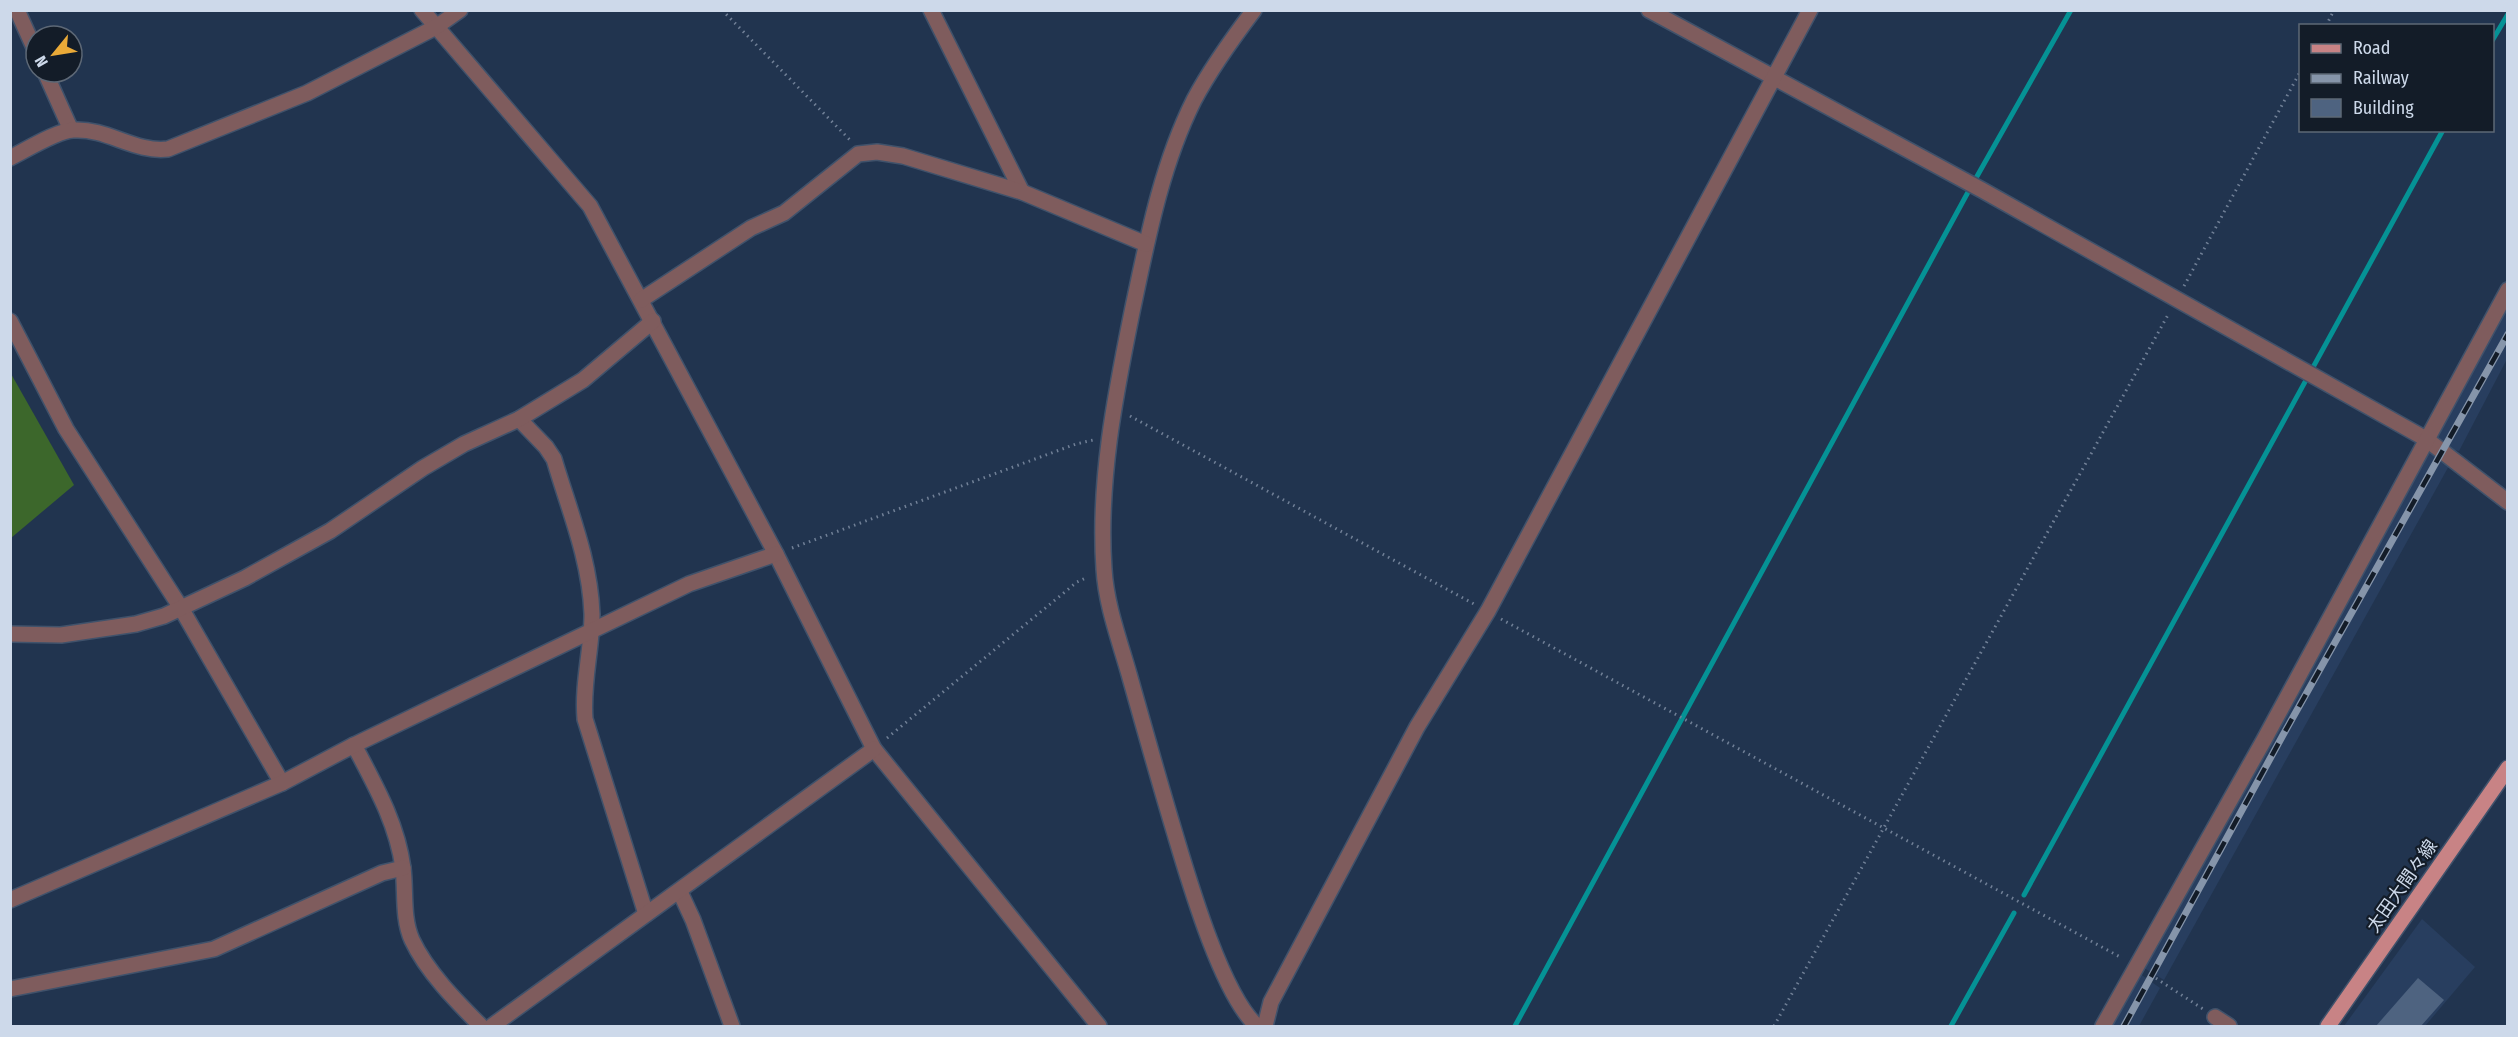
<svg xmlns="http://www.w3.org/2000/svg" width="2518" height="1037" font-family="'Fira Sans Condensed','Noto Sans JP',sans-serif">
	<rect width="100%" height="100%" fill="#21344f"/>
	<g fill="#283e5f">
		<polygon points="2507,307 2507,359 2459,451 2454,450 2437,439 2438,435"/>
		<polygon points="2431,451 2450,464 2164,980 2144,968 2428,452"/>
		<polygon points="2422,919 2475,967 2425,1026 2344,1026"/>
		<polygon points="2139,973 2160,988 2139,1026 2110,1026"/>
	</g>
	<polygon fill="#3c672b" points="10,372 74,485 11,538 10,538"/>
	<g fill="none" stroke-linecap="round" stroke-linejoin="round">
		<g stroke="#059295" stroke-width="5">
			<polyline points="2492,41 2508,14"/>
			<polyline points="2024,895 2443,130"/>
			<polyline points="1515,1026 1967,194 2071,10"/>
			<polyline points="1951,1026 2014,913"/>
		</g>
	</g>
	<polygon fill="#4e6380" points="2418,978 2444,1000 2421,1026 2376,1026"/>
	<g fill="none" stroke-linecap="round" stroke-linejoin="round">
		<g stroke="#40526b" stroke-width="18">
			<g id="minor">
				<polyline points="17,10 36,52"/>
				<polyline points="422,10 590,206 776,554 874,749 1099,1026"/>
				<polyline points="931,10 1022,192"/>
				<path d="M1254,10C1232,39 1211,68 1194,100C1161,166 1147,241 1132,312C1115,396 1098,482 1104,569C1106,604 1119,639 1129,674C1144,727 1159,781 1175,834C1189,881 1222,995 1257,1026"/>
				<polyline points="1649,10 1982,190 2426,439 2508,502"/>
				<polyline points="45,72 71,130"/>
				<path d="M10,158C26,150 58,130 74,130C107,128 135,153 168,149L307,93L436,27L460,10"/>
				<polyline points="641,300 751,228 784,213 858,154 877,152 903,156 1022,192 1146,244"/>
				<polyline points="10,321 66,429 181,608 282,783"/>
				<path d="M519,419L546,447L554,459C569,510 590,559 592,614C592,649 582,683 585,719L646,914"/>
				<polyline points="10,634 61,635 136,624 164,616 245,578 330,531 423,468 464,444 519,419 583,380 653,321"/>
				<path d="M354,745C375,785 397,823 403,868C406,891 402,918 412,940C427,972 457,1002 481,1026"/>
				<polyline points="680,892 693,920 732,1026"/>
				<polyline points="10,900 282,783 354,745 689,584 776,554"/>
				<polyline points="10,989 214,949 382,873 403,868"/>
				<polyline points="2215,1017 2229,1026"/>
				<polyline points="492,1026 874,749"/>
				<polyline points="1265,1026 1271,1002 1417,727 1488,611 1810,10"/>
				<polyline points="2103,1026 2264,740 2508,290"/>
			</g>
		</g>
		<g stroke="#40526b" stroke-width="18">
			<polyline id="major" points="2328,1026 2508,768"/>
		</g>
		<g stroke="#718097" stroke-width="3" stroke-dasharray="1.5 4.5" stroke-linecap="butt">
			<polyline points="722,10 850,140"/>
			<polyline points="2326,26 2334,10"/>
			<polyline points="2184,286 2300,72"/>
			<polyline points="1130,416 1474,604"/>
			<polyline points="792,548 1076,444 1093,440"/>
			<polyline points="1501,619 2122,958"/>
			<polyline points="887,738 1077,582 1088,577"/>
			<polyline points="2151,975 2203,1009"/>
			<polyline points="1774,1026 2169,313"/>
		</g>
		<use href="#minor" stroke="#7f5c5d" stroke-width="15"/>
		<use href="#major" stroke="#c88385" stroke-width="15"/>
		<g stroke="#8695aa" stroke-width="7">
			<polyline id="rail" points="2124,1026 2283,735 2508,334"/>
		</g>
		<use href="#rail" stroke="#131c28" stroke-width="4.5" stroke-dasharray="14" stroke-linecap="butt"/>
	</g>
	<g text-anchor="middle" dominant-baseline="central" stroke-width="4.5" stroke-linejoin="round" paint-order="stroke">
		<g font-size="18" fill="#cdd9ea" stroke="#131c28">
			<text transform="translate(2402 886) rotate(-55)">太田大間々線</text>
		</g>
	</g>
	<rect width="2518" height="1037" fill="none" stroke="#cdd9ea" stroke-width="24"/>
	<rect x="2299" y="24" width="195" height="108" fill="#131c28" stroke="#5d6876" stroke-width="1.5"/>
	<rect x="2311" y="44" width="30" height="9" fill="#c88385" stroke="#5d6876" stroke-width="1.5"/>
	<text x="2353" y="54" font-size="18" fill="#cdd9ea">Road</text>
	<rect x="2311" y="74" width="30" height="9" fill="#8695aa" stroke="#5d6876" stroke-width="1.5"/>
	<text x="2353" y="84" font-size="18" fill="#cdd9ea">Railway</text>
	<rect x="2311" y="99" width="30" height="18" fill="#4e6380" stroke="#5d6876" stroke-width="1.5"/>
	<text x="2353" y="114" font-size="18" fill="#cdd9ea">Building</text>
	<g transform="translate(54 54) rotate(240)"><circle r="28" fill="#131c28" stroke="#5d6876" stroke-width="1.5"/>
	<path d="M0-4.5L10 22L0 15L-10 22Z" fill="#eaaa38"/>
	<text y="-9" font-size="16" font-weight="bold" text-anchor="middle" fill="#cdd9ea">N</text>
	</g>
</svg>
